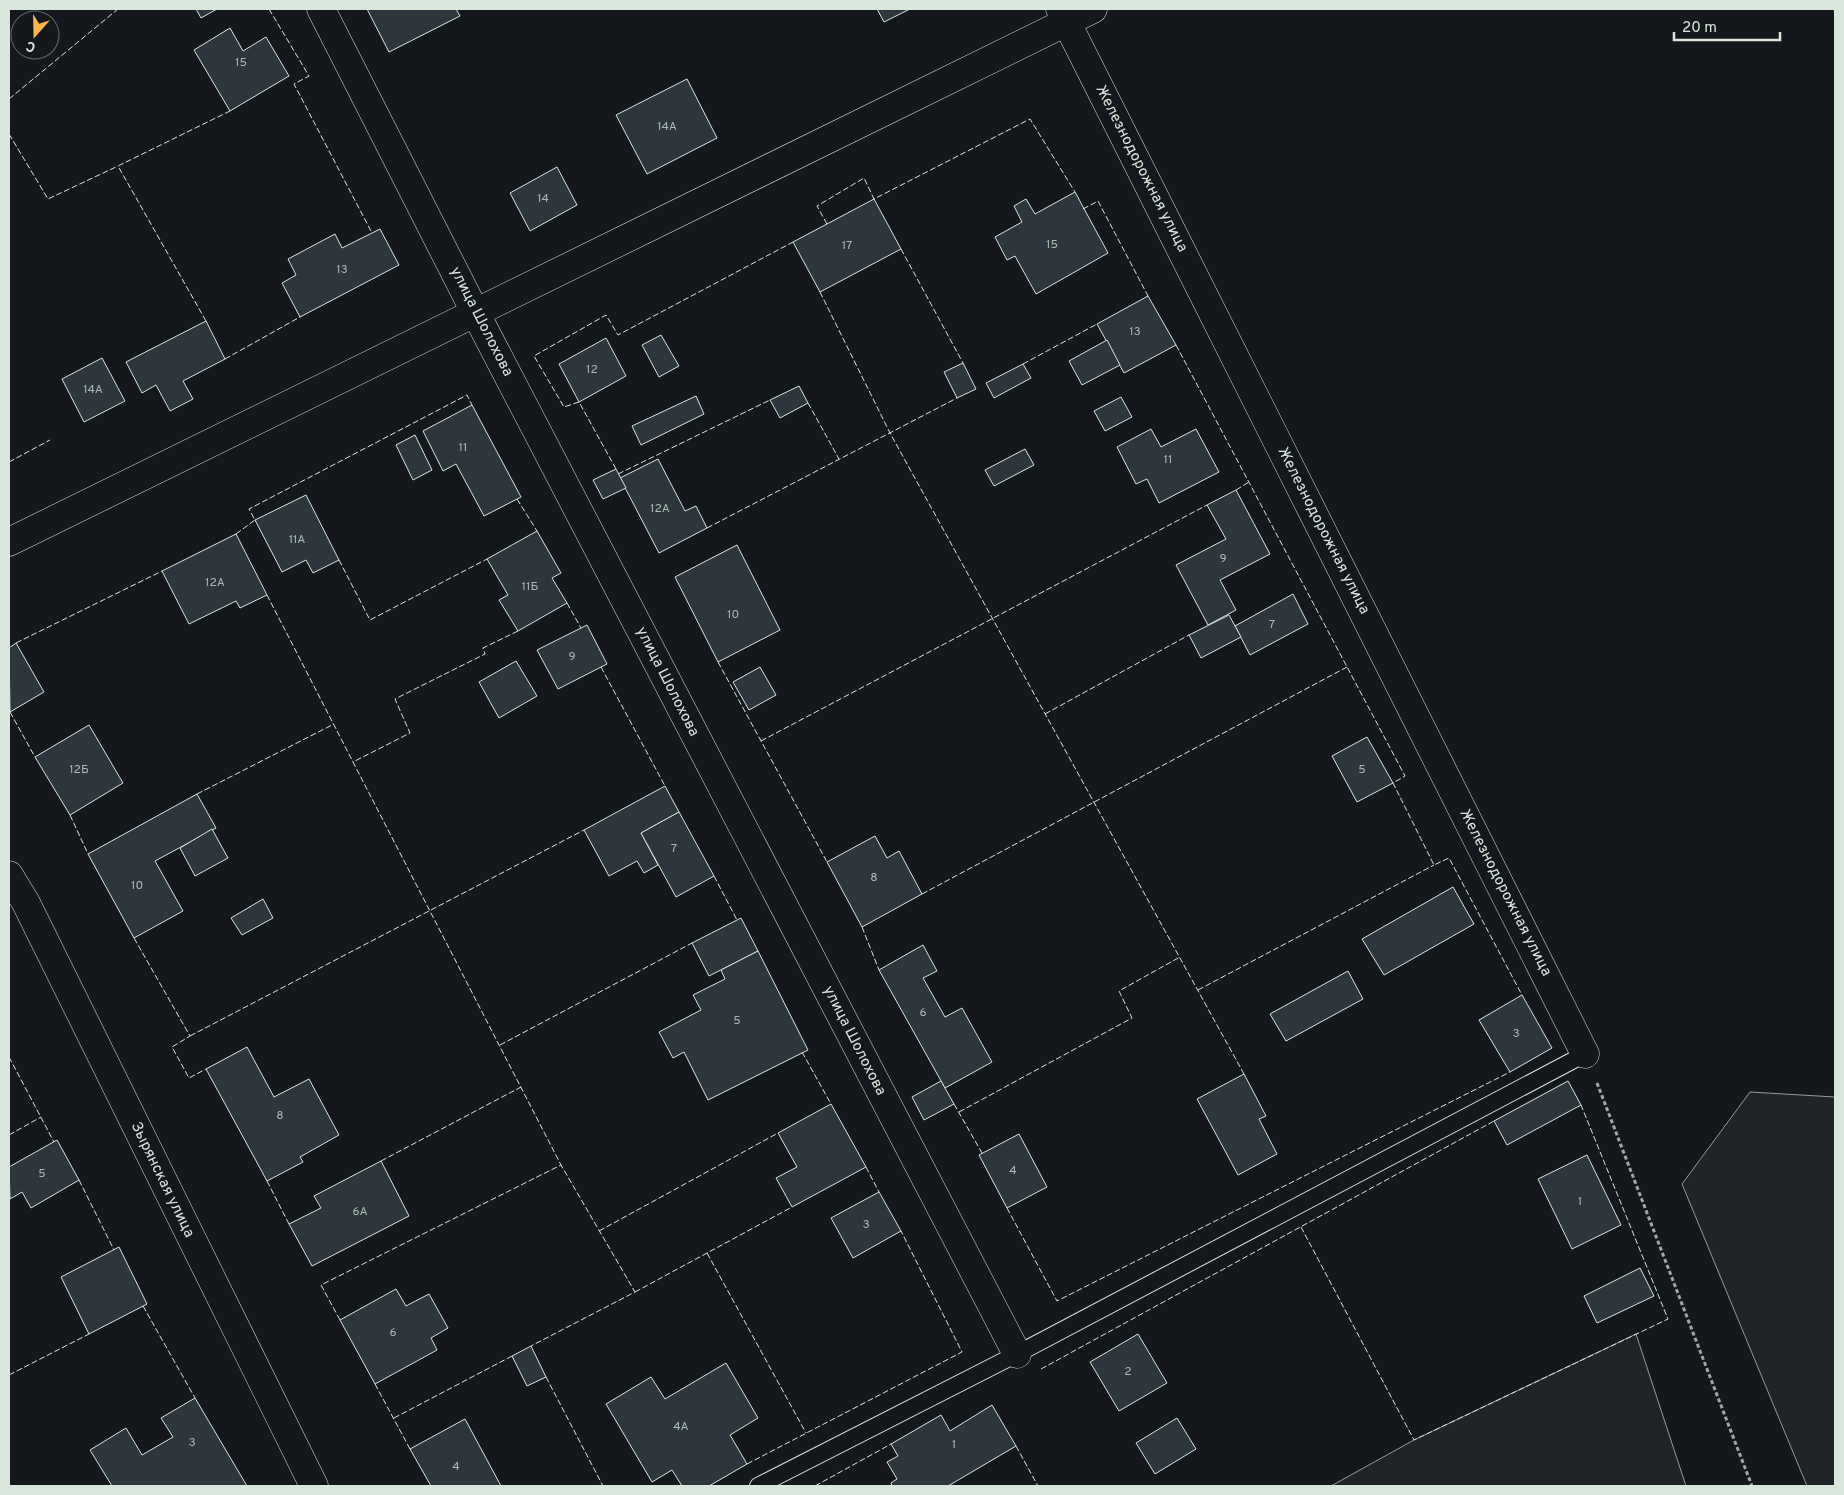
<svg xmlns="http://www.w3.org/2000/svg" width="1844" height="1495" font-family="Overpass,sans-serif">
	<rect width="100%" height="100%" fill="#14181c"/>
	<g fill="#202428" stroke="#939e99">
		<polygon points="1750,1092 1835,1097 1835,1486 1807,1486 1682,1184"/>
		<polygon points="1636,1334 1686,1486 1331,1486 1414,1440"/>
	</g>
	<g fill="#2c363c" stroke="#d8e6dc">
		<polygon points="196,9 217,9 201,18"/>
		<polygon points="367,9 456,9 460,16 389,52"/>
		<polygon points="877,9 910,9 884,22"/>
		<polygon points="230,28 243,51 266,37 289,76 230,111 194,50"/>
		<polygon points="687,79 717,138 647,174 616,115"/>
		<polygon points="557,167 577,205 530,231 510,193"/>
		<polygon points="1075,192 1108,253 1036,294 1015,256 1007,260 995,237 1022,222 1014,206 1026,199 1035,214"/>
		<polygon points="874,199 901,249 820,292 793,242"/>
		<polygon points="380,229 399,265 300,317 282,283 296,275 288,259 335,234 342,248"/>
		<polygon points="1148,296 1176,345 1124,373 1097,324"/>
		<polygon points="206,321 225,359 183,381 193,399 170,411 156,385 142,393 126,362"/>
		<polygon points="661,335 679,366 659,377 642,345"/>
		<polygon points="606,338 626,376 579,402 559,364"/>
		<polygon points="1107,340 1120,365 1082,385 1069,361"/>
		<polygon points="102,358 125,401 84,422 62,379"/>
		<polygon points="963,363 976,389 957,398 944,372"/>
		<polygon points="1023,364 1031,378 994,398 986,383"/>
		<polygon points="799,386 808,403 780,418 770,400"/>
		<polygon points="696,396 704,414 641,445 632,426"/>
		<polygon points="1121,397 1132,417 1105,431 1094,411"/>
		<polygon points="472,405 521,497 484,516 456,464 443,471 423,431"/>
		<polygon points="1151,429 1161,447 1196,429 1219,472 1159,503 1147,479 1136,484 1117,447"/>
		<polygon points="415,435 432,470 413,480 396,445"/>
		<polygon points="1025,449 1034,465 994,486 985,470"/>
		<polygon points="658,459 685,511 696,506 707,528 659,553 620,478"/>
		<polygon points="616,469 626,488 603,499 593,480"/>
		<polygon points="1236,490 1270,554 1220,580 1236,610 1208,625 1176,565 1226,539 1207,505"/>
		<polygon points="306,495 339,560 313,573 306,560 282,572 255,520"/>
		<polygon points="537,531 561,573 552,578 567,603 518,631 499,600 508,595 487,559"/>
		<polygon points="236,534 267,595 240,608 236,601 189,624 162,571"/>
		<polygon points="737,545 780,630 718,662 675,577"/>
		<polygon points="1293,594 1308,624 1250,655 1235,626"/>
		<polygon points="1229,615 1241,637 1201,658 1189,635"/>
		<polygon points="587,625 607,664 558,689 537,650"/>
		<polygon points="16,643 44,692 10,712 9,648"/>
		<polygon points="516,661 537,696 499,718 479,682"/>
		<polygon points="760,667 776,695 749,710 733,682"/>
		<polygon points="89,725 123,783 70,815 35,757"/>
		<polygon points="1367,737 1393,783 1357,802 1332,756"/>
		<polygon points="665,786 679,812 641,833 658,865 644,873 637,861 609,876 584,830"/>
		<polygon points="197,794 216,828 155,861 183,911 134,938 88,854"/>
		<polygon points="679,812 714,876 676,897 641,833"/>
		<polygon points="212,829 228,858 195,876 180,848"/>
		<polygon points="875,836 887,858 899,851 922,894 862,927 827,862"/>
		<polygon points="1453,887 1474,924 1384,975 1362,939"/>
		<polygon points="263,899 273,918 242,935 231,918"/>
		<polygon points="741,918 758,951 709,976 692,943"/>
		<polygon points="923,945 937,971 923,978 945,1017 962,1008 992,1062 945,1088 879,970"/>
		<polygon points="758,951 808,1050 708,1100 684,1052 673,1058 659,1032 701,1010 693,995 725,979 721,970"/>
		<polygon points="1348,971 1363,999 1286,1041 1270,1014"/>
		<polygon points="1522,995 1552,1048 1510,1072 1479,1020"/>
		<polygon points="247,1047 274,1097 309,1079 339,1135 300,1157 303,1162 267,1181 206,1069"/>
		<polygon points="1244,1074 1266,1116 1259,1119 1277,1154 1238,1175 1197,1099"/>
		<polygon points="941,1081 954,1104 924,1120 912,1097"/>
		<polygon points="1568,1081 1581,1105 1507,1145 1494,1121"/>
		<polygon points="831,1104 866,1167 792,1207 776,1178 797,1167 778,1133"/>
		<polygon points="1019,1134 1047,1187 1007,1208 979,1155"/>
		<polygon points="57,1140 79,1180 31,1208 22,1192 10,1199 9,1167"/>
		<polygon points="1587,1155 1621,1225 1572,1249 1538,1179"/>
		<polygon points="381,1161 409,1216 312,1266 289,1224 321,1208 314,1196"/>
		<polygon points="879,1192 901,1231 853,1258 831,1218"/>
		<polygon points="119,1247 147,1304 89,1334 61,1277"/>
		<polygon points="1640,1268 1654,1296 1597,1323 1584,1296"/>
		<polygon points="396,1289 406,1306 429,1294 448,1328 431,1338 437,1350 375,1384 340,1320"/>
		<polygon points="1138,1334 1167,1383 1119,1411 1090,1362"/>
		<polygon points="531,1346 546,1377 527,1386 512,1356"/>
		<polygon points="726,1363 758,1418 730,1435 747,1464 709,1486 682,1486 672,1470 652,1482 606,1404 651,1377 665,1399"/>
		<polygon points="195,1398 247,1486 112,1486 90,1450 126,1428 142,1455 173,1437 161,1418"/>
		<polygon points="992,1405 1016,1446 948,1486 892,1486 891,1483 897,1479 887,1462 898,1456 891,1444 941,1415 950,1431"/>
		<polygon points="1177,1418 1196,1449 1155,1474 1136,1443"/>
		<polygon points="465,1419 501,1486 431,1486 410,1449"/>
	</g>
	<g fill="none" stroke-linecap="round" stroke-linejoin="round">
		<g stroke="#d8e6dc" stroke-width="18">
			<polyline id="lane" points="758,1486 1017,1354 1585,1054"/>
		</g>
		<g stroke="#d8e6dc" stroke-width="29">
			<g id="street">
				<polyline points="321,9 475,312 1017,1354"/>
				<polyline points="1060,9 1585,1054"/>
				<polyline points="9,875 26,903 314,1486"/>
			</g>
		</g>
		<g stroke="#d8e6dc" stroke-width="29">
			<polyline id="secondary" points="9,542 1093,9"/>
		</g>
		<polyline stroke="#9da8a2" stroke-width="3" stroke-dasharray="4 2.5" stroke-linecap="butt" points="1597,1083 1752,1486"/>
		<use href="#lane" stroke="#14181c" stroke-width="16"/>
		<use href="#street" stroke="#14181c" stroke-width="28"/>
		<use href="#secondary" stroke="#14181c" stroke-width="28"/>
		<g stroke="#d8e6dc" stroke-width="1" stroke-dasharray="6 2.5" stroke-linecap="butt">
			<polyline points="269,9 309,76 294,84 372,233"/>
			<polyline points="9,99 118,9"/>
			<polyline points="9,134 48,199 118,166"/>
			<polyline points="1083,209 1098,201 1148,296"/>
			<polyline points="827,224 817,206 864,178 874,199 1030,119 1075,192"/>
			<polyline points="901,249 963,363"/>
			<polyline points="820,292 890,433 1244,1074"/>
			<polyline points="206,321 118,166 230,111"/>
			<polyline points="1176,345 1405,776 1393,783 1434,865 1449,858 1522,995"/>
			<polyline points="225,359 300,317"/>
			<polyline points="1023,364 1097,324"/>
			<polyline points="808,403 839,459"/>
			<polyline points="9,462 50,440"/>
			<polyline points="616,469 579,402 564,407 534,356 606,315 618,335 793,242"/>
			<polyline points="618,474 770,400"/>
			<polyline points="1236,490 1249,482"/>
			<polyline points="517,499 537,531"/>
			<polyline points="707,528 957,398"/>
			<polyline points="236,534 255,520 249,509 467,395 472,405"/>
			<polyline points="339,560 370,620 487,559"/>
			<polyline points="267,595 353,762"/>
			<polyline points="567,603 581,628"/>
			<polyline points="518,631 483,648 485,654 395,699 410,733 353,762 561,1165"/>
			<polyline points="16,643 162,571"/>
			<polyline points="718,662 827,862"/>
			<polyline points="601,667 665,786"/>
			<polyline points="10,712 35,757"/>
			<polyline points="1045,714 1189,635"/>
			<polyline points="761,741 1207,505"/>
			<polyline points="197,794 334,724"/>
			<polyline points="70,815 88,854"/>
			<polyline points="714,876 737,920"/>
			<polyline points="922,894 1347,667"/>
			<polyline points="862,927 879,970"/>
			<polyline points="134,938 190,1036 172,1047 189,1078 206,1069"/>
			<polyline points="1198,990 1434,865"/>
			<polyline points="190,1036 584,830"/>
			<polyline points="500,1045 692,943"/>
			<polyline points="802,1052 831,1104"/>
			<polyline points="9,1057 54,1142"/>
			<polyline points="954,1104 982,1153"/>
			<polyline points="959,1112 1132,1018 1119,991 1180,957"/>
			<polyline points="9,1135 41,1117"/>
			<polyline points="381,1161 521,1087"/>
			<polyline points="866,1167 879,1192"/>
			<polyline points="79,1180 114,1250"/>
			<polyline points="267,1181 289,1224"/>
			<polyline points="1007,1208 1057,1301 1510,1072"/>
			<polyline points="1301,1227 1414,1440 1668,1319 1581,1105"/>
			<polyline points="599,1231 778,1133"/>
			<polyline points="707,1253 806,1433"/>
			<polyline points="635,1292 792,1207"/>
			<polyline points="143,1306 195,1398"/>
			<polyline points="340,1320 321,1285 561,1165 635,1292 531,1346"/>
			<polyline points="1041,1369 1494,1121"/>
			<polyline points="9,1375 89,1334"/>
			<polyline points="546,1377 603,1486"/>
			<polyline points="375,1384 410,1449"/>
			<polyline points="394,1418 512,1356"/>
			<polyline points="1016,1446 1038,1486"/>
			<polyline points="747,1464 962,1352 901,1231"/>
			<polyline points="815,1486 891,1444"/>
		</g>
	</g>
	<g text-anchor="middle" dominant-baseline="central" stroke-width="4" stroke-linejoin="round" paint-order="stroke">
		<g font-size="12" fill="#adbab4">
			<text x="241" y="63">15</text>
			<text x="667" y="127">14А</text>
			<text x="543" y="199">14</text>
			<text x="1052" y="245">15</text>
			<text x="847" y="246">17</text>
			<text x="342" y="270">13</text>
			<text x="1135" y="332">13</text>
			<text x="592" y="370">12</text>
			<text x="93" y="390">14А</text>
			<text x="463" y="448">11</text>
			<text x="1168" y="460">11</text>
			<text x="660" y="509">12А</text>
			<text x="297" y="540">11А</text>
			<text x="1223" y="559">9</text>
			<text x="215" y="583">12А</text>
			<text x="530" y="587">11Б</text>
			<text x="733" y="615">10</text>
			<text x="1272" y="625">7</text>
			<text x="572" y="657">9</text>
			<text x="79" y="770">12Б</text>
			<text x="1362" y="770">5</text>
			<text x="674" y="849">7</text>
			<text x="874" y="878">8</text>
			<text x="137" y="886">10</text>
			<text x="923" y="1013">6</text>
			<text x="737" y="1021">5</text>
			<text x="1516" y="1034">3</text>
			<text x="280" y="1116">8</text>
			<text x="1013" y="1171">4</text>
			<text x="42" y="1174">5</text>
			<text x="1580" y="1202">1</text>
			<text x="360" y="1212">6А</text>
			<text x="866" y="1225">3</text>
			<text x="393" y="1333">6</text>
			<text x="1128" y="1372">2</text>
			<text x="681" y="1427">4А</text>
			<text x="192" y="1443">3</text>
			<text x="954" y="1445">1</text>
			<text x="456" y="1467">4</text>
		</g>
		<g font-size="15" fill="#d8e6dc" stroke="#14181c">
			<text transform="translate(1141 169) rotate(63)">Железнодорожная улица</text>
			<text transform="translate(481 322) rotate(63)">улица Шолохова</text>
			<text transform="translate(1323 531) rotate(63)">Железнодорожная улица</text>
			<text transform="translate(667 682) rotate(63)">улица Шолохова</text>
			<text transform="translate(1505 893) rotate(63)">Железнодорожная улица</text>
			<text transform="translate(854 1041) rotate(63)">улица Шолохова</text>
			<text transform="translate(162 1180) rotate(64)">Зырянская улица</text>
		</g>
	</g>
	<rect width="1844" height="1495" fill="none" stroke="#d8e6dc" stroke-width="20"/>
	<g transform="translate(35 35) rotate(200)"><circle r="24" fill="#14181c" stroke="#626a69"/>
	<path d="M0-4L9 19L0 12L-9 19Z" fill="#ffb74d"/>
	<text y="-8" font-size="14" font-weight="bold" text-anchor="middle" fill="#d8e6dc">С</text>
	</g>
	<path d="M1674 32v8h106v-8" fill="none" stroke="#d8e6dc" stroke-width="2.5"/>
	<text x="1682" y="32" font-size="15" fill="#d8e6dc" stroke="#14181c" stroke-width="4" paint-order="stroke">20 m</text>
</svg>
